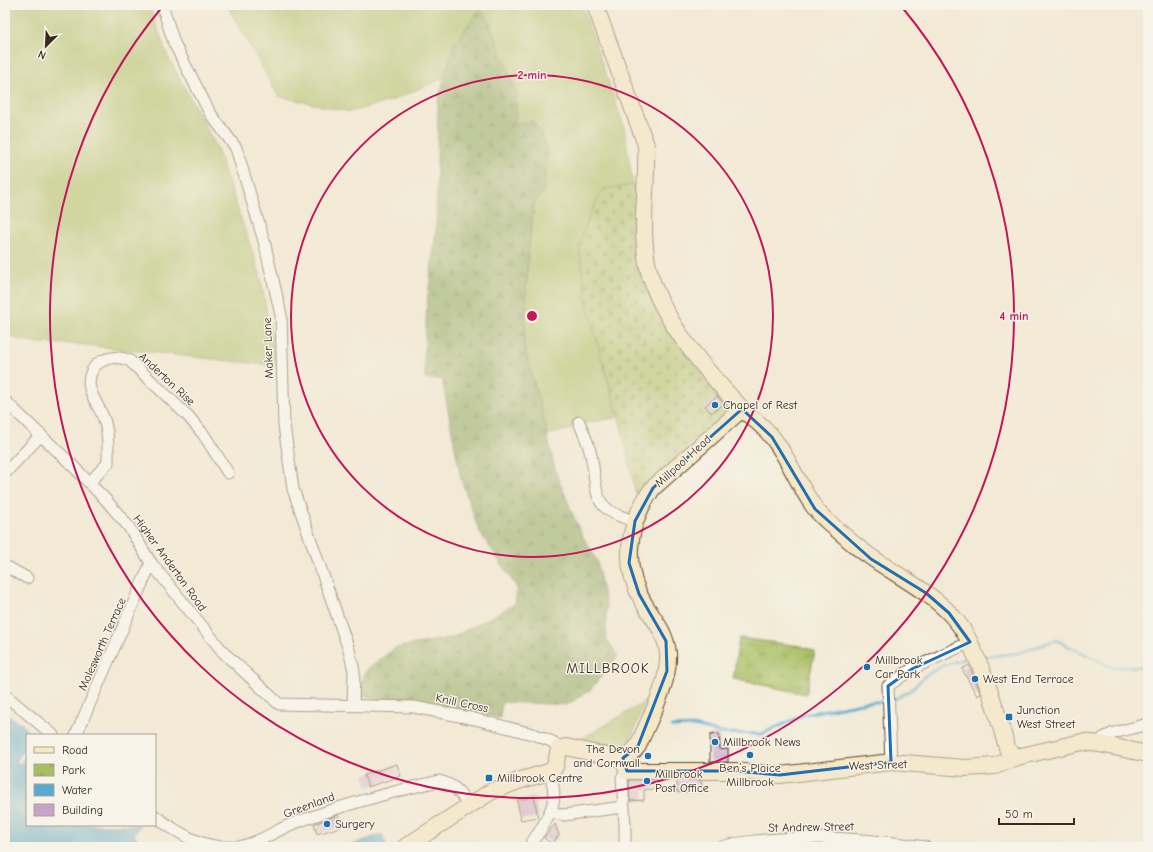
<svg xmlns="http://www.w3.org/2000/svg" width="1153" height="852" font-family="'Comic Neue',sans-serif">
	<defs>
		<pattern id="forest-firs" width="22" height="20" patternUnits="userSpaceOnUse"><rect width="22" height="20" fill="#86a558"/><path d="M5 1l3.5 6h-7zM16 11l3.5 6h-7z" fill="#6f8748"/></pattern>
		<pattern id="cemetery-stones" width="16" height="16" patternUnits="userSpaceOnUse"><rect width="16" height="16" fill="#a8be62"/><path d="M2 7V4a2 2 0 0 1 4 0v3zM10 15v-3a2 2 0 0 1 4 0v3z" fill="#8a9b50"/></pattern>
		<pattern id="park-tufts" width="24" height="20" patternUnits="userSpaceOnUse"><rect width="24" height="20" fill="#a8be62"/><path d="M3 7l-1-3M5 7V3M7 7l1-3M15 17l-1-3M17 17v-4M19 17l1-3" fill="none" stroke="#8a9b50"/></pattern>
	</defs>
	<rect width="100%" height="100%" fill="#f7f3e8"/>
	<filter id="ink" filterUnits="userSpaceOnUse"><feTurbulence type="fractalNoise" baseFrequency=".025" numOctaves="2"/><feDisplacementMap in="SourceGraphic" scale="8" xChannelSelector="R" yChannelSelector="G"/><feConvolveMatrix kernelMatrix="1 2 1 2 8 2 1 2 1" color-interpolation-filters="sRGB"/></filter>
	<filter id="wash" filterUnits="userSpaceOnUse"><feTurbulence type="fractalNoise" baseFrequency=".012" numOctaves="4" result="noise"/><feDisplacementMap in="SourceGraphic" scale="16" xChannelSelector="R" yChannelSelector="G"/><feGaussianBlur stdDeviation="0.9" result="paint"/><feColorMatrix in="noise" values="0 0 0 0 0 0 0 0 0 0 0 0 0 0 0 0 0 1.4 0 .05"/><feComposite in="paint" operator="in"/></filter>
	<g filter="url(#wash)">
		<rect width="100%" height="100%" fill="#f2ead5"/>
		<g fill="#a8be62" stroke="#727440">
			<polygon points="5,5 149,5 168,57 216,146 260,274 276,366 75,344 34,343 5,336"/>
			<polygon points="227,5 582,5 624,127 633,185 604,189 579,246 588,308 603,364 619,417 586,423 574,428 548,435 524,346 528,253 534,204 544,190 515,124 517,95 502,57 454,43 445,77 391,101 349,112 278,96"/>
		</g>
		<polygon fill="url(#forest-firs)" stroke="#60683b" points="480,9 488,18 517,95 515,123 533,121 542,134 548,153 544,190 534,204 528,253 524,346 540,404 556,473 580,531 597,561 606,606 606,638 618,656 590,690 567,705 502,702 500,718 419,703 374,699 357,693 367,669 395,648 453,637 515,604 517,588 479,531 461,479 442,379 425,379 424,357 427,303 436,230 438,100 454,43"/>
		<path fill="url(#cemetery-stones)" stroke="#727440" d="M633,185L638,187C639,213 637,241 641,266C650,322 694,361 729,403V409L639,495H636L619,417L603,364L588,308L579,246L589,215L604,189Z"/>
		<g fill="url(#park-tufts)" stroke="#727440">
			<polygon points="739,638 801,646 815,651 806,694 733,679"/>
			<polygon points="645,702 631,738 624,748 612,750 581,739"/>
		</g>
		<g fill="#57a9d2" stroke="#496a78">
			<polygon points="5,714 22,724 29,733 27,735 27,743 16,762 20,764 27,755 27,825 141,825 133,835 149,847 5,847"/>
			<polygon points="382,834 387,847 346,847 351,845"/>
		</g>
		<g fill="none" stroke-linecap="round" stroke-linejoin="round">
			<g stroke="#57a9d2" stroke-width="3">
				<polyline points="982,657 1019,653 1056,640 1112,667 1148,667"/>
				<polyline points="672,727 694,726 722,733 762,734 806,714 866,702 880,702 897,698 911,690 925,676 942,666 970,657"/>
			</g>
		</g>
		<g id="blocks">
			<g fill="#c6a3ca">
				<polygon points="717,396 724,404 711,413 705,406"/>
				<polygon points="969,665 981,694 977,696 962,669"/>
				<polygon points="719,734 720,750 728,749 728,762 710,762 710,735"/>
				<polygon points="397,764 401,776 368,787 364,775"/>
				<polygon points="629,780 654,780 655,789 644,790 644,800 630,801"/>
				<polygon points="677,780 701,780 702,792 677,792"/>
				<polygon points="534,797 538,817 521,820 517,800"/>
				<polygon points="338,815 341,827 317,834 314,824"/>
				<polygon points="555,824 559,835 552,844 544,838"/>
			</g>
		</g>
	</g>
	<g filter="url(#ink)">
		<use href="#blocks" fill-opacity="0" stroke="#564739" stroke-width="1"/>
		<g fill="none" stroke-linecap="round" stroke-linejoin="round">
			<g stroke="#564739" stroke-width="13">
				<g id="street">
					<polyline points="162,5 174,43 210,113 236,148 264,241 281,315 284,425 293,489 349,650 354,671 353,705"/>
					<polyline points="5,401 69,462 106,500 129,527 151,563 198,621 224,653 279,704 414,707 475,719 536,735 553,742 559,749"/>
					<path d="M579,422C584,433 590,447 592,460C598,497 593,510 635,521"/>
					<polyline points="5,473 41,435"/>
					<path d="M90,482L108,463C108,449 109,436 105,423C101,405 82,390 92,371C94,367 96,364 100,362C110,356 118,357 129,360L188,416L204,435L228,473"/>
					<polyline points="5,566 27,578"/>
					<polyline points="5,695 53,735"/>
					<polyline points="76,735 151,563"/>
					<polyline points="1100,744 1103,738 1114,733 1148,724"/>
					<polyline points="891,762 888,686 912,669 970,642"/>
					<polyline points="551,812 564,815 623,807"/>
					<path d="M155,816C180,835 206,850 238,847C259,844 277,829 297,822C343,805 391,792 439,781C455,785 460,792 469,806"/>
					<path d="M530,847C532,841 536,836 540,831C553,808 559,798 549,772"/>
					<polyline points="625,847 625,825 622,778 627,771"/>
					<path d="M722,847C736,842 750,842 765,840C819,835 871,839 925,847"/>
				</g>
			</g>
			<g stroke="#564739" stroke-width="18">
				<g id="secondary">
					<path d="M595,5L646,145C648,188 638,234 650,275C664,323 708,373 742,409C752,418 764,426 772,437C789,458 798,485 814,507C823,520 838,530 849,540C883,571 930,587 958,623C965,632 970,642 974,652C989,684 998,717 1008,751L1017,757"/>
					<polyline points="623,758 627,771 735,771 780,775 891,762 965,768 995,766 1017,757 1082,742 1100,744 1148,754"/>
					<path d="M405,847L492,791L521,780L549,772L555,767L559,749L566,747L616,758C627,758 631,754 638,746C649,719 670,683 668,653C666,633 655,621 645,605C621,567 627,523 653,488L742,409"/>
				</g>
			</g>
			<use href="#street" stroke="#fff" stroke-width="11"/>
			<use href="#secondary" stroke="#f7e8c3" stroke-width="16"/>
		</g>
	</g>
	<path d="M0 0H1153V852H0ZM742,409L772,437L815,509L871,559L926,593L949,613L970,642L912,669L888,686L891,762L780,775L735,771H627L623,758L638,746L667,671L666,641L639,594L629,563L635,521L653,488Z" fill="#f2ead5" fill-opacity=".55" fill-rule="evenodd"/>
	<path fill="none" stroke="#1f6fb2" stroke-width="3" stroke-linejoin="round" d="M742,409L772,437L815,509L871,559L926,593L949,613L970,642L912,669L888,686L891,762L780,775L735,771H627L623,758L638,746L667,671L666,641L639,594L629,563L635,521L653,488Z"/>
	<g fill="none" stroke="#c2185b" stroke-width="2">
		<circle cx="532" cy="316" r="241"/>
		<path d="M901 6A482 482 0 1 1 163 6"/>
	</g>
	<g fill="#1f6fb2" stroke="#f7f3e8" stroke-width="1.5">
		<circle cx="715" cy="405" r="4"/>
		<circle cx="867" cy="667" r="4"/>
		<circle cx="975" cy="679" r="4"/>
		<rect x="1005" y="713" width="8" height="8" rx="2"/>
		<circle cx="715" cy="742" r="4"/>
		<circle cx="750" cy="755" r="4"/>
		<circle cx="648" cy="756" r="4"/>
		<rect x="485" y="774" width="8" height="8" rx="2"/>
		<circle cx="647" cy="781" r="4"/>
		<circle cx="327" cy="824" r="4"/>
	</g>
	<g text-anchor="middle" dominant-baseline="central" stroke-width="3" stroke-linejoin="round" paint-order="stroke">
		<g font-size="12" fill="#3b2a1e" stroke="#f7f3e8">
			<text transform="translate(268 348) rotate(-92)">Maker Lane</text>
			<text transform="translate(167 379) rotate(43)">Anderton Rise</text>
			<text transform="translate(683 461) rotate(-42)">Millpool Head</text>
			<text transform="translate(170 563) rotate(54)">Higher Anderton Road</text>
			<text transform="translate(102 644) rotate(-66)">Molesworth Terrace</text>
			<text transform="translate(462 703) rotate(12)">Knill Cross</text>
			<text transform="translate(878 765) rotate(-2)">West Street</text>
			<text transform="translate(309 805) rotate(-20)">Greenland</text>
			<text transform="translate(811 827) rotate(-1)">St Andrew Street</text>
		</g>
		<g font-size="12" fill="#3b2a1e" stroke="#f7f3e8" text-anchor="start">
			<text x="723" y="405">Chapel of Rest</text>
			<text x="875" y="660">Millbrook<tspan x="875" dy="14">Car Park</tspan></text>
			<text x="983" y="679">West End Terrace</text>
			<text x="1017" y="710">Junction<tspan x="1017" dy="14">West Street</tspan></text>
			<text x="723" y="742">Millbrook News</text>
			<text x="640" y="749" text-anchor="end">The Devon<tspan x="640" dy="14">and Cornwall</tspan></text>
			<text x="750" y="768" text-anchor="middle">Ben’s Plaice<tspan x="750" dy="14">Millbrook</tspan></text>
			<text x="655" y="774">Millbrook<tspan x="655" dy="14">Post Office</tspan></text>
			<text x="497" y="778">Millbrook Centre</text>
			<text x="335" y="824">Surgery</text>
		</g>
		<g font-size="14" letter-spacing="1" fill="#3b2a1e" stroke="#f7f3e8">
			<text x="608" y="668">MILLBROOK</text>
		</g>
	</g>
	<circle cx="532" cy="316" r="6" fill="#c2185b" stroke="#f7f3e8" stroke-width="2"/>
	<g font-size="12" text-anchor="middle" font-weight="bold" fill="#c2185b" stroke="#f7f3e8" stroke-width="3" stroke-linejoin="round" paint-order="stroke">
		<text x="532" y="79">2 min</text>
		<text x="1014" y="320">4 min</text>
	</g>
	<rect width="1153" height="852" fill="none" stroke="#f7f3e8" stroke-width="20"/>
	<rect x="26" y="734" width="130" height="92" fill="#f7f3e8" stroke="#aca397"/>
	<rect x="34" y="747" width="20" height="6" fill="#f7e8c3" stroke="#aca397"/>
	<text x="62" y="754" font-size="12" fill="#3b2a1e">Road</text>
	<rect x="34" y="764" width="20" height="12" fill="url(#park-tufts)" stroke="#aca397"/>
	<text x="62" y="774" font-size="12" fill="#3b2a1e">Park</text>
	<rect x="34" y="784" width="20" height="12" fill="#57a9d2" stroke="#aca397"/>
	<text x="62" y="794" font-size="12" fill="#3b2a1e">Water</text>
	<rect x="34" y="804" width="20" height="12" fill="#c6a3ca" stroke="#aca397"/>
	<text x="62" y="814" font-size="12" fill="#3b2a1e">Building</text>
	<g transform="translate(46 46) rotate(204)" stroke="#f7f3e8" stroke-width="3" paint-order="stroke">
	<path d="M0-3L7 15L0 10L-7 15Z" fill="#3b2a1e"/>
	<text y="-6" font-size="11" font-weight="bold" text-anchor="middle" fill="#3b2a1e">N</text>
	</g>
	<path d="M999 818v6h75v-6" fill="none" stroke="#3b2a1e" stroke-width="2"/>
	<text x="1005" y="818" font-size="12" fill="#3b2a1e" stroke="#f7f3e8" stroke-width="3" paint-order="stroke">50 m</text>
</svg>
